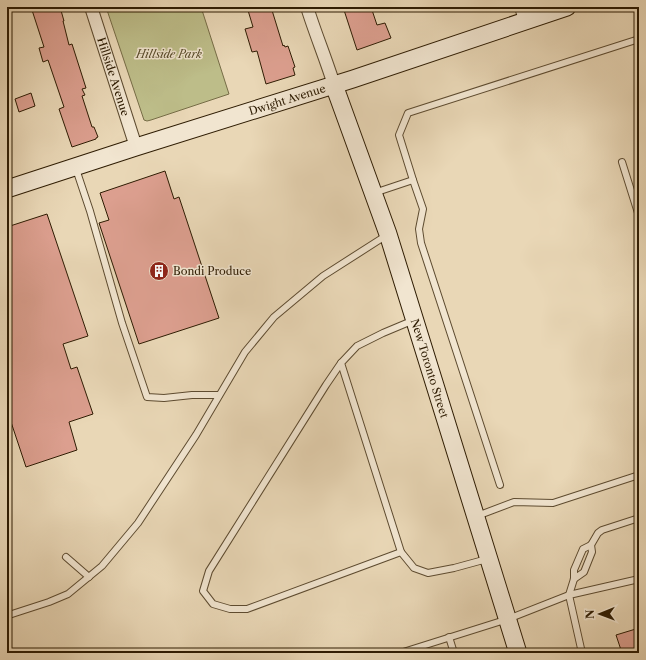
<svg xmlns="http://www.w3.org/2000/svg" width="646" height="660" font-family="'Libre Caslon Text',serif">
	<rect width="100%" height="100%" fill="#e9d7b6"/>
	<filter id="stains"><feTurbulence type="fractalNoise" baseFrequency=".005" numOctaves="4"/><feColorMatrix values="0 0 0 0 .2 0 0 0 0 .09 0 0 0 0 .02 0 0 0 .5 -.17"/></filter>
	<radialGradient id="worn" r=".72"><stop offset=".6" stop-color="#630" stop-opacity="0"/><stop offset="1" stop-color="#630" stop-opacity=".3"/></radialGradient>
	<polygon fill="#bdbd89" stroke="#766c46" points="106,7 201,7 229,94 151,120 147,121 144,120"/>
	<g fill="#dc9f8f" stroke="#2e1c03">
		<polygon points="31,7 60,7 64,21 63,21 69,45 72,44 86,88 82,89 85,95 82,96 92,127 94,127 98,137 96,138 96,139 72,147 59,109 64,107 48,60 43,62 39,48 44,47"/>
		<polygon points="247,7 271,7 283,46 284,45 285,47 288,46 295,67 293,68 295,75 266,84 257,51 252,52 245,29 253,27"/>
		<polygon points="343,7 371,7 377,25 385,23 391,38 357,50"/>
		<polygon points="31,93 35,106 19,112 15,99"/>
		<polygon points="165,171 174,199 179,197 219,318 139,344 99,223 109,220 100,193"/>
		<polygon points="47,214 88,336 63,344 71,369 77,367 93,414 69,422 77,450 26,467 7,410 7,227"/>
		<polygon points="639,628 639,653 622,653 616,635"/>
	</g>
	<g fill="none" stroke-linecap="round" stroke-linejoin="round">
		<g stroke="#5d4b30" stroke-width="8">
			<g id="lane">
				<polyline points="622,162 639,216"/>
				<polyline points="76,169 90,211 122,323 147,397 164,398 192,395 219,395"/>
				<polyline points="413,180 423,209 419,229 421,243 500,485"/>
				<polyline points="374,193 413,180 399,135 408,113 639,39"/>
				<polyline points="414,320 383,333 357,346 341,363 401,552 414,568 428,573 454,568 487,559"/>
				<polyline points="341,363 326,385 209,571 203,591 213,604 230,609 247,609 401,552"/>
				<polyline points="477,516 514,502 553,503 639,475"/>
				<polyline points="66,557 89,577"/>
				<polyline points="574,579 584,572 592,552 591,545"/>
				<polyline points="7,615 12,614 49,602 68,594 102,566 138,523 196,435 245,352 274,317 323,276 387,235"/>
				<polyline points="449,637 454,653"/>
				<polyline points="400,653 508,619 569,595 639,579"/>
				<polyline points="582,653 569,595 574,579 574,570 583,549 591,545 598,533 602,530 639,518"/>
			</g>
		</g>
		<g stroke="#5d4b30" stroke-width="14">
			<g id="street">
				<path id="s1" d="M91,7L136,147"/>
				<path d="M307,7C315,33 326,59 334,85"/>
				<polyline points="521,7 525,20"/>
			</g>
		</g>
		<g stroke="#2e1c03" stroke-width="19">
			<g id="secondary">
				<path id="s2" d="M334,85L388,234L518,653"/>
				<path id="s3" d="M7,189L136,147L353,79L567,7"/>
			</g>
		</g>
		<use href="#lane" stroke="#f1e5d0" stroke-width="6"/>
		<use href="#street" stroke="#f1e5d0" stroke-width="12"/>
		<use href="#secondary" stroke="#f1e5d0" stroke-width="17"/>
	</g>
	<defs>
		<g id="building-disc" transform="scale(1)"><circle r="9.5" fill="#8f2418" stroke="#f1e5d0"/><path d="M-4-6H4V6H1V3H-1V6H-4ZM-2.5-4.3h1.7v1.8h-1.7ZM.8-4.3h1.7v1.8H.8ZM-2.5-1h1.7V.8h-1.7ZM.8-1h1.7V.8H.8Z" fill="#fff"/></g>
	</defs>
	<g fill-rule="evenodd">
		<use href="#building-disc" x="159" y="271"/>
	</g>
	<g text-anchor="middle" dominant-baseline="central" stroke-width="3" stroke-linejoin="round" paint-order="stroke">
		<g font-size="11" font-style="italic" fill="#594c2b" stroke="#f1e5d0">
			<text x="169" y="54">Hillside Park</text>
		</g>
		<g font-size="11" fill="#2e1c03" stroke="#f1e5d0">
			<text stroke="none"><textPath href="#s1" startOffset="73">Hillside Avenue</textPath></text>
			<text stroke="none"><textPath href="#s3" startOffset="294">Dwight Avenue</textPath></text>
			<text stroke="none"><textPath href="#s2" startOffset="299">New Toronto Street</textPath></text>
		</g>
		<g font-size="11" fill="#2e1c03" stroke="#f1e5d0" text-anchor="start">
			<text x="173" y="271">Bondi Produce</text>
		</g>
	</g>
	<rect width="646" height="660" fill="none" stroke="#e9d7b6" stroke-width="24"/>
	<rect x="8" y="8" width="630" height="644" fill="none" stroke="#2e1c03" stroke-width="2"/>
	<rect x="12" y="12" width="622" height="636" fill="none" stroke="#2e1c03"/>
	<g transform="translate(600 614) rotate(269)" stroke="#f1e5d0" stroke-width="3" paint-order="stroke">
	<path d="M0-3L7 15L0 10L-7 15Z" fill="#2e1c03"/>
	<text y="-6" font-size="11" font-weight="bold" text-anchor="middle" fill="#2e1c03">N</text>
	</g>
	<rect width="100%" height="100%" filter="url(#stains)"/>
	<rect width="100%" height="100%" fill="url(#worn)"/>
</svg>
